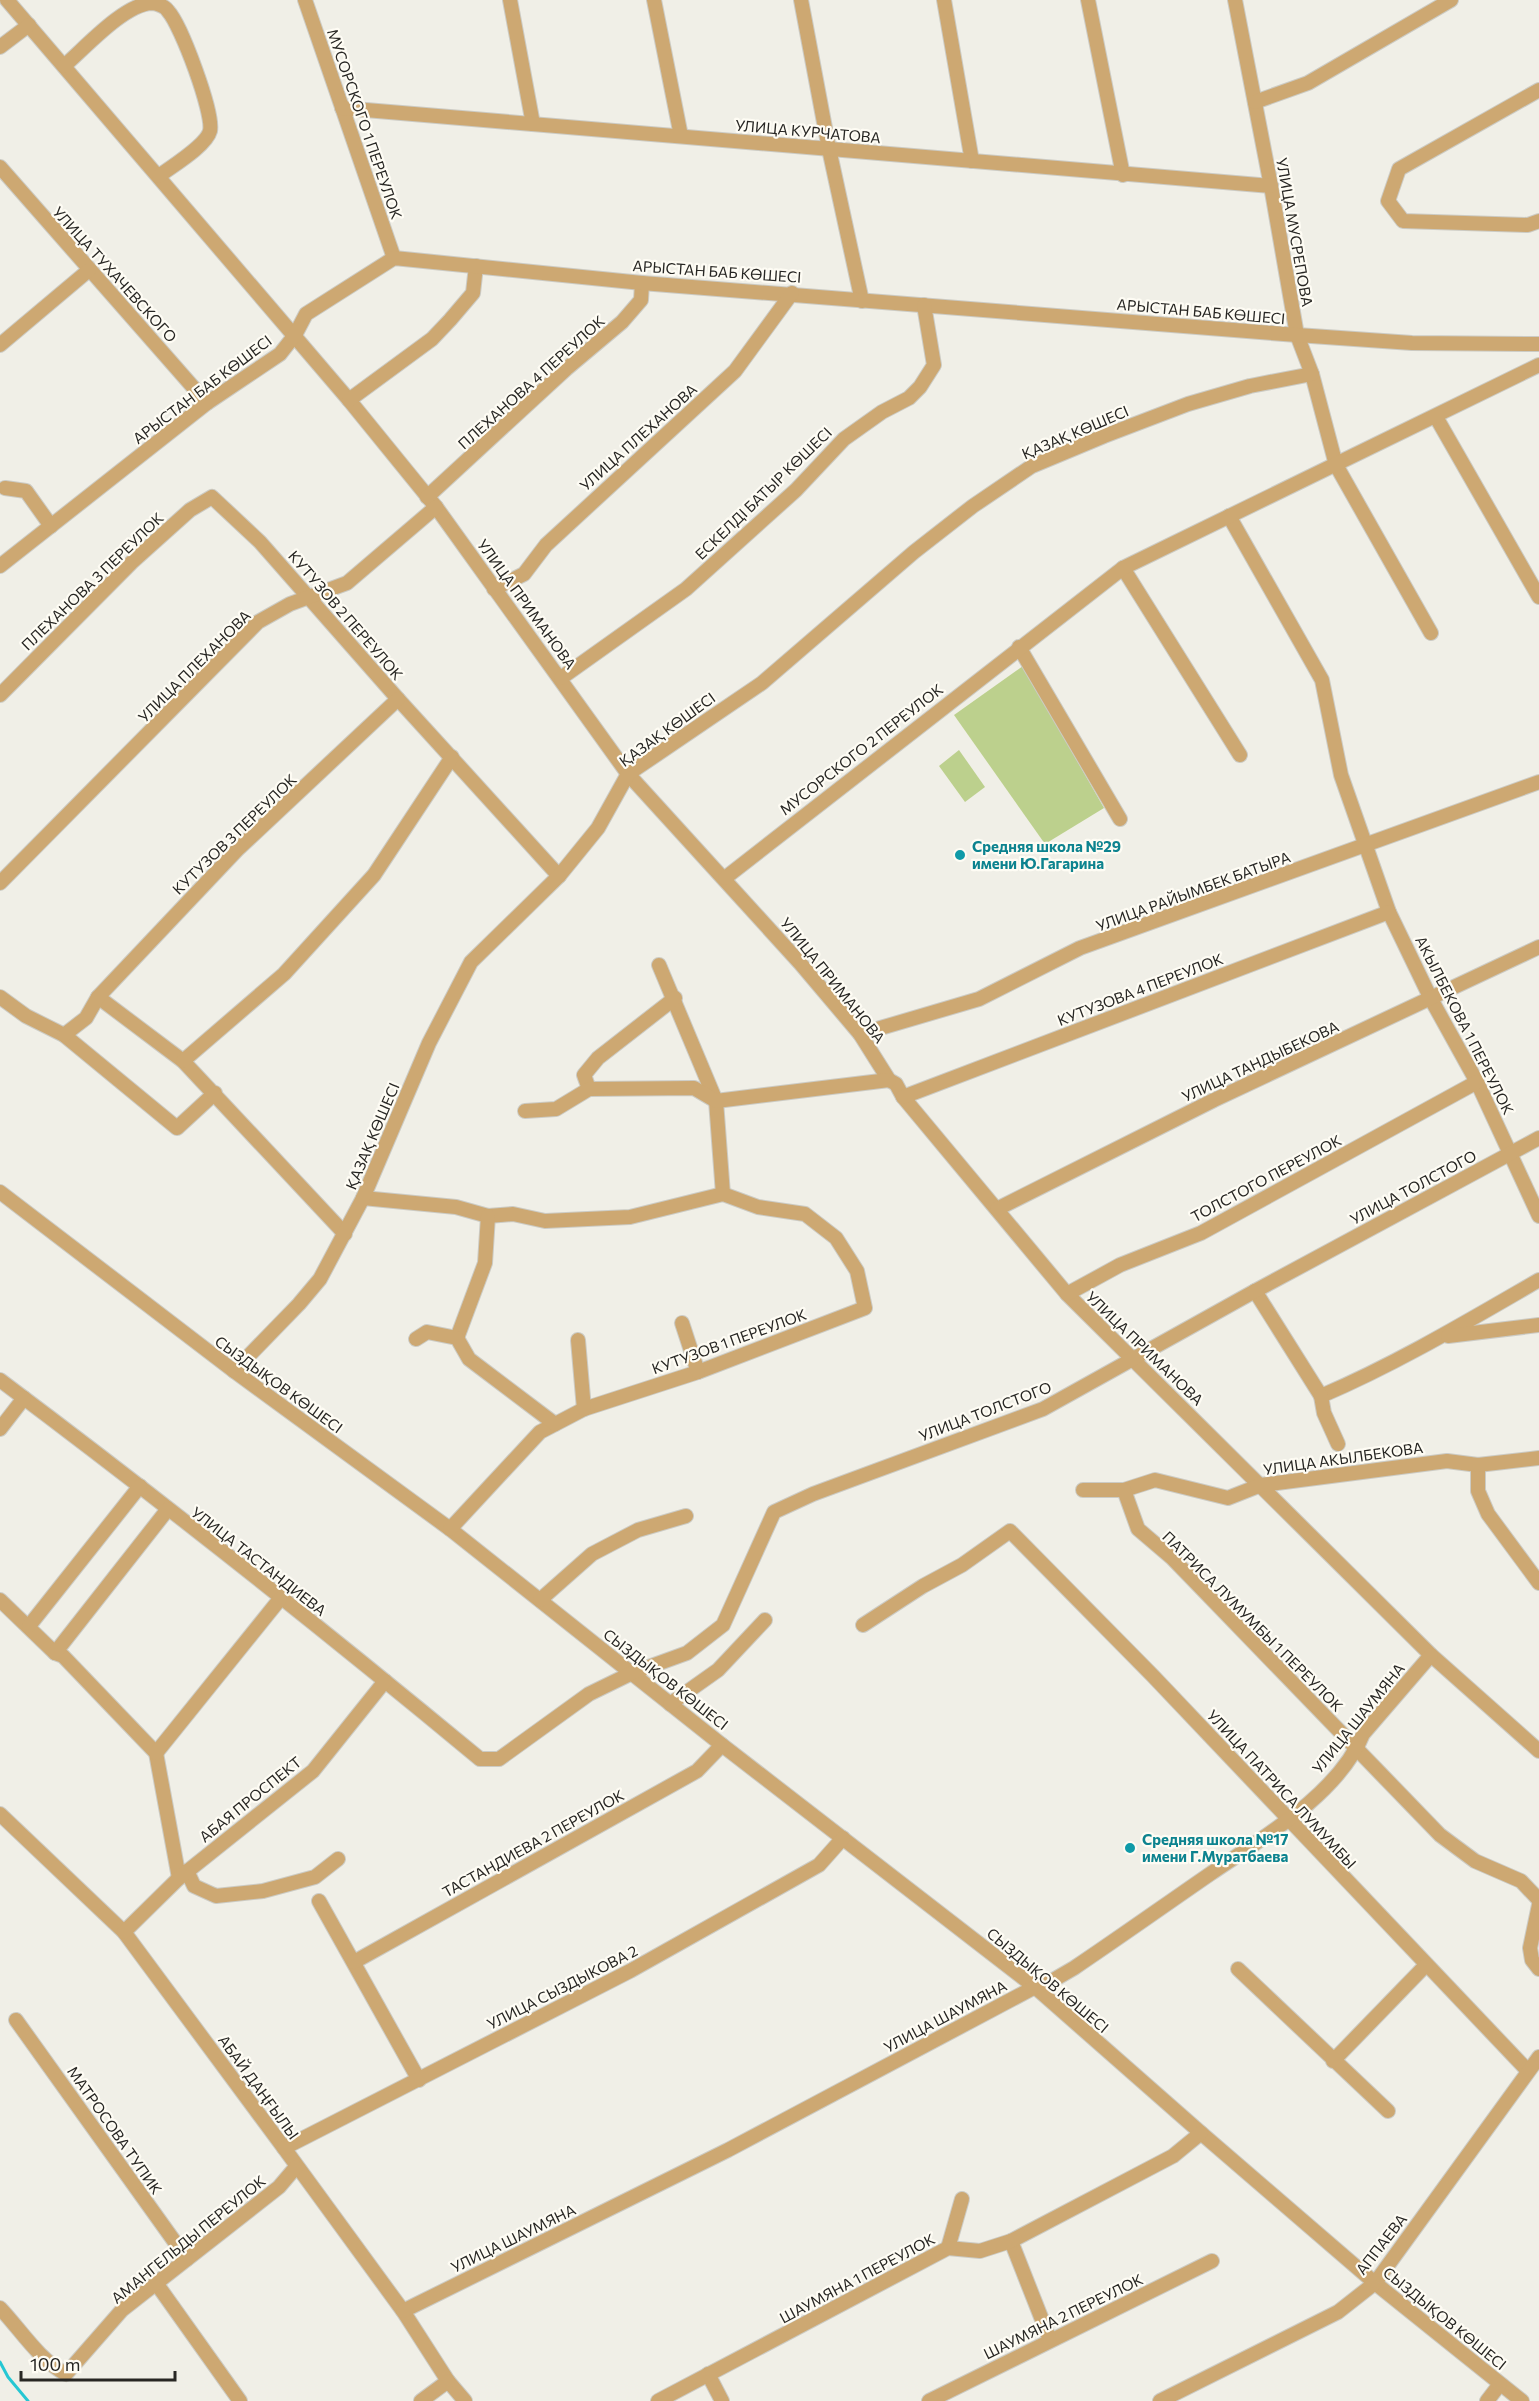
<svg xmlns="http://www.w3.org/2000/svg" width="1539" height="2401" font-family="Commissioner,sans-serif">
	<rect width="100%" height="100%" fill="#f0efe7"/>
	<g fill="#bcd08d">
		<polygon points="1023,666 1104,808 1045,844 954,715"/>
		<polygon points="959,750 985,787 965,802 939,766"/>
	</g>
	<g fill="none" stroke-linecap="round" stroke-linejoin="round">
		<polyline stroke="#25c7d3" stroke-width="3" points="0,2362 8,2377 28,2401"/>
		<g stroke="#cccbc4" stroke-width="16">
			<g id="minor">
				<polyline points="7,0 349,400 436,507 628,774 800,963 860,1034 889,1080 896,1084 903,1097 1067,1294 1431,1655 1539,1751"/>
				<polyline points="305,0 394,258"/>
				<polyline points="510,0 533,124"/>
				<polyline points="654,0 681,136"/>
				<polyline points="801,0 829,149 862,301"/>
				<polyline points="944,0 972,161"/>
				<polyline points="1088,0 1123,175"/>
				<polyline points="1235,0 1271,186 1297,335 1312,374 1336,465 1431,633"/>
				<polyline points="0,47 29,25"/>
				<path d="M64,66C85,48 124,4 152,3C157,3 166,7 168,11C181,25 214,113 210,131C206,146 172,166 159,176"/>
				<polyline points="1539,90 1399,169 1388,201 1403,221 1528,225 1539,221"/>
				<polyline points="1255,102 1308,83 1451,0"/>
				<polyline points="342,108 1271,186"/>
				<polyline points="0,167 207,403"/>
				<polyline points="0,345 89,270"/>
				<polyline points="349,400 432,339 450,320 473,293 476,266"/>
				<polyline points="1436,417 1539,597"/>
				<polyline points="5,488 26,491 51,526"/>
				<polyline points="427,497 566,369 622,322 641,300 642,283"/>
				<polyline points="1229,516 1322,680 1341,775 1389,912 1431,999 1477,1082 1539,1216"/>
				<polyline points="0,566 207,403 280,354 295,335 306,314 394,258 642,283 1297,335 1412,343 1539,344"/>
				<polyline points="1123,568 1240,755"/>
				<polyline points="494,589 524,574 546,545 735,371 792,293"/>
				<polyline points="1019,647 1120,819"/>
				<polyline points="561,678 686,589 796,490 844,439 882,412 909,398 920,387 934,365 924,305"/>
				<polyline points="0,695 132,562 190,510 212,497 260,542 398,699 559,876"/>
				<polyline points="725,878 1123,568 1539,365"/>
				<polyline points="0,883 258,622 290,604 347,583 436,507"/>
				<polyline points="659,965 716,1101 723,1194"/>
				<polyline points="0,997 26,1016 64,1035 177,1128 215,1093"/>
				<polyline points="98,997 183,1061 345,1234"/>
				<polyline points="860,1034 979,999 1080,948 1539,782"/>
				<polyline points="64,1035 86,1018 98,997 237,850 398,699"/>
				<polyline points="183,1061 284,974 374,875 452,757"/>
				<polyline points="589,1089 584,1075 598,1058 675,998"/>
				<polyline points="903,1097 1389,912"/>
				<polyline points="525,1111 556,1109 589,1089 694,1088 716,1101 889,1080"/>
				<polyline points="0,1192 234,1371 450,1529 722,1745 1035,1987 1201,2133 1375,2283 1522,2401"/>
				<polyline points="363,1198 456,1207 488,1216 513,1214 545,1221 630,1217 723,1194 758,1207 805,1214 836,1238 857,1271 865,1308 698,1372 584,1409 540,1432 450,1529"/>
				<polyline points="997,1209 1214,1100 1539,947"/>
				<path d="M1255,1291L1321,1396C1396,1364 1468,1321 1539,1280"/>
				<polyline points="1067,1294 1120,1265 1201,1233 1477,1082"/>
				<polyline points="682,1323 698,1372"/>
				<polyline points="1448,1336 1539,1325"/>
				<polyline points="457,1338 485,1263 488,1216"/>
				<polyline points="416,1339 427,1332 457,1338 469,1359 555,1424"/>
				<polyline points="578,1340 584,1409"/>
				<polyline points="234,1371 299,1304 320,1279 363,1198 429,1043 471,962 559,876 598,828 628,774 762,683 914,552 973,506 1032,466 1104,436 1188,404 1250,386 1312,374"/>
				<path d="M0,1380C163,1502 323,1629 480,1759H499L589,1694L632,1673L687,1653L723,1625L774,1512L813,1494L1043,1409L1255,1291L1539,1138"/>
				<polyline points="1321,1396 1324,1413 1338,1444"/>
				<polyline points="0,1429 24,1398"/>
				<polyline points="1478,1465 1478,1491 1488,1514 1539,1583"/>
				<polyline points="1083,1490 1124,1490 1155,1480 1228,1498 1261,1485 1447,1461 1478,1465 1539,1458"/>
				<polyline points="1124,1490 1138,1529 1172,1558 1203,1590 1440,1835 1475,1861 1521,1881 1539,1900"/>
				<polyline points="0,1600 55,1653 63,1656 156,1753 179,1878"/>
				<polyline points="540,1600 592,1554 638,1530 686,1516"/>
				<polyline points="863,1625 923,1586 962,1565 1010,1531 1153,1676 1528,2071"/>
				<polyline points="29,1626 140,1486"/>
				<polyline points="55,1653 168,1509"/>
				<polyline points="670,1704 718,1670 765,1620"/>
				<polyline points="156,1753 280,1599"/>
				<polyline points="0,1814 124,1932 284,2148 403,2311 448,2381 465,2401"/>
				<polyline points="187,1871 194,1886 216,1896 263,1891 315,1877 338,1859"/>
				<polyline points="319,1901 419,2080"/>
				<polyline points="1539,1905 1530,1948 1532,1960 1539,1969"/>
				<polyline points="124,1932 179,1878 313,1771 385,1681"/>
				<polyline points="354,1962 697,1771 722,1745"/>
				<polyline points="1238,1969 1388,2111"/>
				<polyline points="16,2020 187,2259"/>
				<polyline points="1333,2061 1426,1965"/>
				<polyline points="284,2148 630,1971 819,1865 843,1838"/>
				<polyline points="1011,2241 1050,2340"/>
				<polyline points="948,2248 962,2199"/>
				<polyline points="156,2283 240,2401"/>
				<path d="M0,2308C21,2330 38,2359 66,2374L122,2310L279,2187L296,2167"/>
				<path d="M403,2311L728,2150L1035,1987L1050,1982L1074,1968C1120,1937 1165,1905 1210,1874C1261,1839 1339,1794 1363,1734L1431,1655"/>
				<polyline points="708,2374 722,2401"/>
				<polyline points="421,2401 448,2381"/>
				<polyline points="658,2401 948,2248 980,2251 1011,2241 1173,2156 1201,2133"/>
				<polyline points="929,2401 1212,2261"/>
				<polyline points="1160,2401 1338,2312 1375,2283 1539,2057"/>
				<polyline points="1487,2401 1500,2384"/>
			</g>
		</g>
		<use href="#minor" stroke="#cda872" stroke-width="14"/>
	</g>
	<g fill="#0f9aa8" stroke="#fefcf4" stroke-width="2">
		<circle cx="960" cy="855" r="6"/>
		<circle cx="1130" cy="1848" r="6"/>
	</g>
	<g text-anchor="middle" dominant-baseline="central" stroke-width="4.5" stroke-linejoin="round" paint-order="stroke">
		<g font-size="15" fill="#272623" stroke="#fefcf4">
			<text transform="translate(365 124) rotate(71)">МУСОРСКОГО 1 ПЕРЕУЛОК</text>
			<text transform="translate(808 131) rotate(5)">УЛИЦА КУРЧАТОВА</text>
			<text transform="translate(1295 232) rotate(80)">УЛИЦА МУСРЕПОВА</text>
			<text transform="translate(717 271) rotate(4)">АРЫСТАН БАБ КӨШЕСІ</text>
			<text transform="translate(115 274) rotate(48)">УЛИЦА ТУХАЧЕВСКОГО</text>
			<text transform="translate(1201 311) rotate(5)">АРЫСТАН БАБ КӨШЕСІ</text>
			<text transform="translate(531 382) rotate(-42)">ПЛЕХАНОВА 4 ПЕРЕУЛОК</text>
			<text transform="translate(202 389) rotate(-37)">АРЫСТАН БАБ КӨШЕСІ</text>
			<text transform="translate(1075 432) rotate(-23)">ҚАЗАҚ КӨШЕСІ</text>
			<text transform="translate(638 437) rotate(-42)">УЛИЦА ПЛЕХАНОВА</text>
			<text transform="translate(763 493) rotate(-44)">ЕСКЕЛДІ БАТЫР КӨШЕСІ</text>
			<text transform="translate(92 581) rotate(-44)">ПЛЕХАНОВА 3 ПЕРЕУЛОК</text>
			<text transform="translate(527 604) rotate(54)">УЛИЦА ПРИМАНОВА</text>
			<text transform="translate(346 615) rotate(49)">КУТУЗОВ 2 ПЕРЕУЛОК</text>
			<text transform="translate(194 666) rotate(-45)">УЛИЦА ПЛЕХАНОВА</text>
			<text transform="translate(667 729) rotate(-36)">ҚАЗАҚ КӨШЕСІ</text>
			<text transform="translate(861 749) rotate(-38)">МУСОРСКОГО 2 ПЕРЕУЛОК</text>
			<text transform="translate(234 834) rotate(-44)">КУТУЗОВ 3 ПЕРЕУЛОК</text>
			<text transform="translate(1193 891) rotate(-20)">УЛИЦА РАЙЫМБЕК БАТЫРА</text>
			<text transform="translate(833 980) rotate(51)">УЛИЦА ПРИМАНОВА</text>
			<text transform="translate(1140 989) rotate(-21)">КУТУЗОВА 4 ПЕРЕУЛОК</text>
			<text transform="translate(1465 1025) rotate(63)">АКЫЛБЕКОВА 1 ПЕРЕУЛОК</text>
			<text transform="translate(1260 1061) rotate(-25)">УЛИЦА ТАНДЫБЕКОВА</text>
			<text transform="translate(372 1136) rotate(-67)">ҚАЗАҚ КӨШЕСІ</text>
			<text transform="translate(1266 1178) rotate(-28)">ТОЛСТОГО ПЕРЕУЛОК</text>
			<text transform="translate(1413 1187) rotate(-28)">УЛИЦА ТОЛСТОГО</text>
			<text transform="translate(729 1341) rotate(-20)">КУТУЗОВ 1 ПЕРЕУЛОК</text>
			<text transform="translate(1145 1348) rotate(44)">УЛИЦА ПРИМАНОВА</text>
			<text transform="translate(279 1384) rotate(36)">СЫЗДЫҚОВ КӨШЕСІ</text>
			<text transform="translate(985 1411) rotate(-21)">УЛИЦА ТОЛСТОГО</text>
			<text transform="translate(1343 1458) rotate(-8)">УЛИЦА АКЫЛБЕКОВА</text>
			<text transform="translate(259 1561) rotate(38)">УЛИЦА ТАСТАНДИЕВА</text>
			<text transform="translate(1253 1621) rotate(45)">ПАТРИСА ЛУМУМБЫ 1 ПЕРЕУЛОК</text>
			<text transform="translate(666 1679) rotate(38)">СЫЗДЫҚОВ КӨШЕСІ</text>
			<text transform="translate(1358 1718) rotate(-51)">УЛИЦА ШАУМЯНА</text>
			<text transform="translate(1282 1789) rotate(47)">УЛИЦА ПАТРИСА ЛУМУМБЫ</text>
			<text transform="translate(250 1799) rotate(-39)">АБАЯ ПРОСПЕКТ</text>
			<text transform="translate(533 1843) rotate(-29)">ТАСТАНДИЕВА 2 ПЕРЕУЛОК</text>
			<text transform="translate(1048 1980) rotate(40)">СЫЗДЫҚОВ КӨШЕСІ</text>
			<text transform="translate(562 1987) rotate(-27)">УЛИЦА СЫЗДЫКОВА 2</text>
			<text transform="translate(945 2016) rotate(-28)">УЛИЦА ШАУМЯНА</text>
			<text transform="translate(259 2087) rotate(54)">АБАЙ ДАҢҒЫЛЫ</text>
			<text transform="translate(115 2130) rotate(55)">МАТРОСОВА ТУПИК</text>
			<text transform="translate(513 2238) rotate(-26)">УЛИЦА ШАУМЯНА</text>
			<text transform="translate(188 2239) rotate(-39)">АМАНГЕЛЬДЫ ПЕРЕУЛОК</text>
			<text transform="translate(1381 2244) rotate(-52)">АППАЕВА</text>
			<text transform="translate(857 2278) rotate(-28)">ШАУМЯНА 1 ПЕРЕУЛОК</text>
			<text transform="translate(1063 2316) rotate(-26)">ШАУМЯНА 2 ПЕРЕУЛОК</text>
			<text transform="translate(1445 2318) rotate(39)">СЫЗДЫҚОВ КӨШЕСІ</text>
		</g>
		<g font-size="15" font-weight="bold" fill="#0d838f" stroke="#fefcf4" text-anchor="start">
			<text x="972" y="846">Средняя школа №29<tspan x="972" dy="17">имени Ю.Гагарина</tspan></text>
			<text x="1142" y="1839">Средняя школа №17<tspan x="1142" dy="17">имени Г.Муратбаева</tspan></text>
		</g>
	</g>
	<path d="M21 2371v9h154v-9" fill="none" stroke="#272623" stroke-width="3"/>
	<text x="30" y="2371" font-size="18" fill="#272623" stroke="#fefcf4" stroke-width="4.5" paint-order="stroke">100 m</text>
</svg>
